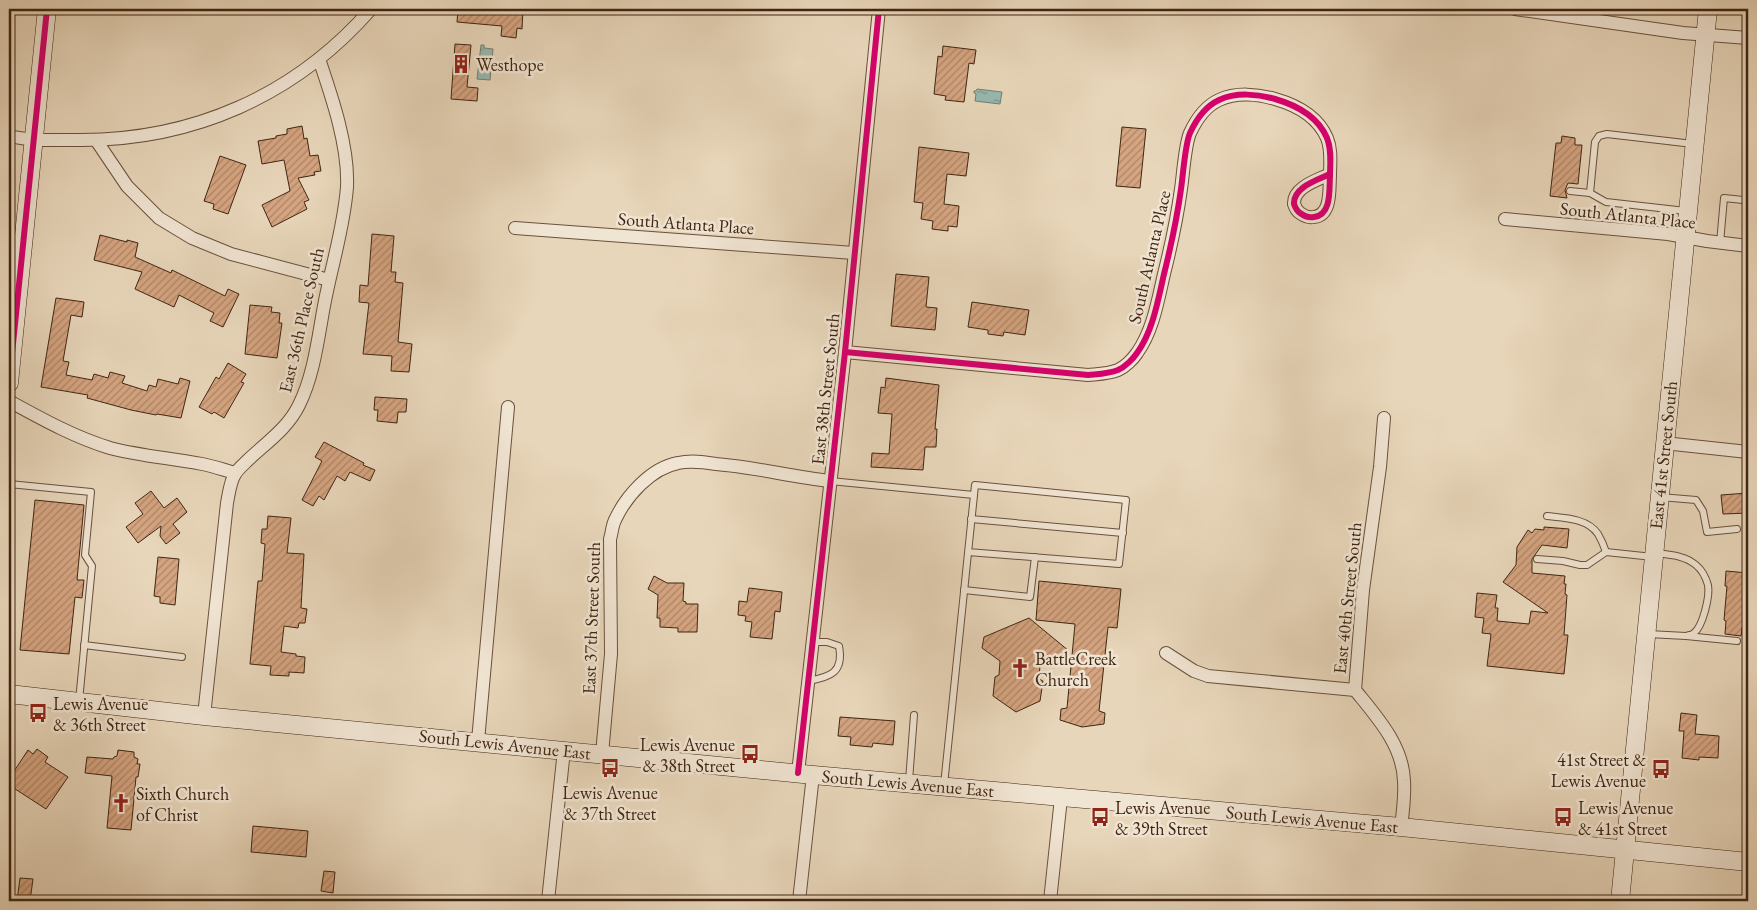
<svg xmlns="http://www.w3.org/2000/svg" width="1757" height="910" font-family="'EB Garamond',serif">
	<defs>
		<pattern id="water-ripples" width="26" height="14" patternUnits="userSpaceOnUse" patternTransform="scale(1.25)"><rect width="26" height="14" fill="#97b9b1"/><path d="M2 4q2-2 4 0t4 0M15 11q2-2 4 0t4 0" fill="none" stroke="#7d968f"/></pattern>
		<pattern id="building-hatch" width="6" height="6" patternUnits="userSpaceOnUse" patternTransform="scale(1.25)"><rect width="6" height="6" fill="#d5a480"/><path d="M-1 1l2-2M0 6l6-6M5 7l2-2" fill="none" stroke="#ae8567"/></pattern>
	</defs>
	<rect width="100%" height="100%" fill="#e8d6ba"/>
	<filter id="stains"><feTurbulence type="fractalNoise" baseFrequency=".004" numOctaves="4"/><feColorMatrix values="0 0 0 0 .2 0 0 0 0 .09 0 0 0 0 .02 0 0 0 .5 -.17"/></filter>
	<radialGradient id="worn" r=".72"><stop offset=".6" stop-color="#630" stop-opacity="0"/><stop offset="1" stop-color="#630" stop-opacity=".3"/></radialGradient>
	<g fill="url(#water-ripples)" stroke="#747e71">
		<polygon points="481,45 484,45 484,48 493,49 490,80 477,79"/>
		<polygon points="977,89 1002,92 1000,104 975,101 976,94 974,93 974,91 976,91"/>
	</g>
	<g fill="url(#building-hatch)" stroke="#402512">
		<polygon points="458,9 523,9 522,29 517,28 516,38 501,36 502,26 457,22"/>
		<polygon points="455,44 471,45 467,87 478,88 477,101 451,99"/>
		<polygon points="943,46 976,50 974,64 969,63 964,102 945,100 946,96 934,94 938,56 942,57"/>
		<polygon points="302,126 304,139 307,138 310,156 318,155 321,171 314,172 315,175 298,178 309,200 304,202 307,209 272,227 262,205 290,191 284,160 262,164 258,141 276,138 276,136 287,134 287,129"/>
		<polygon points="1122,127 1146,129 1140,188 1116,186"/>
		<polygon points="1562,136 1575,138 1575,145 1582,145 1578,184 1568,183 1565,190 1567,198 1550,196 1556,143 1561,143"/>
		<polygon points="919,147 969,153 966,176 947,174 944,204 959,206 957,227 948,226 948,231 932,229 933,221 921,219 923,203 914,202"/>
		<polygon points="220,156 246,165 228,214 213,209 214,204 204,201"/>
		<polygon points="372,234 394,236 391,272 396,272 395,282 403,283 398,342 412,344 409,372 391,371 392,356 363,354 369,303 359,302 360,285 368,286"/>
		<polygon points="100,235 127,242 127,240 138,243 135,257 171,273 172,270 225,296 228,289 239,294 223,327 210,321 214,313 179,295 174,307 135,289 142,272 94,260"/>
		<polygon points="896,274 929,277 926,307 937,308 935,330 891,326"/>
		<polygon points="56,298 84,302 82,317 71,315 63,361 69,362 66,375 92,380 94,374 108,378 110,372 125,376 122,383 147,391 149,385 156,387 158,379 178,384 180,378 190,381 181,418 157,414 156,415 131,410 87,398 88,395 41,387"/>
		<polygon points="972,302 1029,310 1025,335 1004,332 1003,336 988,334 988,330 968,327"/>
		<polygon points="250,305 272,307 271,312 280,313 279,323 282,323 277,358 245,354"/>
		<polygon points="228,363 246,374 241,382 244,383 224,418 214,412 212,414 199,407 216,377 219,379"/>
		<polygon points="886,378 939,385 935,429 937,429 936,447 925,447 923,470 871,467 872,453 889,454 892,414 878,413 881,387 885,388"/>
		<polygon points="375,397 407,399 406,412 398,412 397,423 377,421 378,410 374,410"/>
		<polygon points="324,442 364,463 363,465 375,470 370,481 350,472 345,481 337,476 324,500 319,496 313,506 302,500 322,461 315,457"/>
		<polygon points="151,491 164,508 177,498 187,512 173,524 180,533 166,544 160,536 161,526 138,543 126,527 143,514 135,503"/>
		<polygon points="1748,493 1748,513 1723,514 1721,495"/>
		<polygon points="35,500 84,505 77,580 84,580 82,598 75,597 69,654 20,650"/>
		<polygon points="268,516 291,518 287,553 304,554 301,608 307,609 305,623 299,623 298,628 284,626 281,652 296,654 296,656 305,657 304,673 289,672 289,676 270,675 271,666 250,664 258,581 262,581 265,544 261,543 262,529 267,529"/>
		<polygon points="1544,527 1569,529 1567,548 1542,545 1532,559 1532,573 1565,576 1564,584 1566,584 1565,594 1567,595 1564,635 1568,635 1564,674 1487,666 1491,634 1482,633 1484,618 1475,617 1477,593 1497,595 1495,608 1498,608 1497,621 1529,624 1531,611 1548,613 1503,582 1516,565 1517,547 1528,530 1532,533 1535,529 1544,530"/>
		<polygon points="158,557 179,559 175,605 160,603 160,597 154,596"/>
		<polygon points="1726,571 1748,573 1748,610 1747,610 1746,623 1743,622 1741,636 1725,634 1726,621 1724,620 1727,586 1725,586"/>
		<polygon points="654,576 667,583 684,583 683,601 686,602 686,604 698,604 697,632 678,632 678,628 660,627 660,618 657,618 658,595 648,589"/>
		<polygon points="1039,581 1121,589 1117,628 1108,627 1099,711 1105,713 1104,724 1082,727 1060,720 1061,709 1067,708 1075,624 1036,620"/>
		<polygon points="749,588 782,592 780,612 775,611 772,639 750,637 752,622 745,621 746,616 738,615 739,601 747,602"/>
		<polygon points="1029,618 1069,651 1040,665 1039,679 1043,681 1040,701 1016,712 993,696 995,677 999,675 1000,661 982,648 984,637"/>
		<polygon points="1681,713 1697,715 1695,734 1719,736 1718,758 1699,757 1699,760 1682,758 1684,731 1679,731"/>
		<polygon points="840,717 895,721 893,745 873,743 872,747 850,745 851,737 838,736"/>
		<polygon points="37,749 48,757 45,762 68,777 46,809 9,785 9,779 28,750 33,754"/>
		<polygon points="118,750 134,752 134,757 138,759 137,764 140,764 138,777 136,777 131,830 107,828 112,776 85,773 87,757 113,759 114,757 117,756"/>
		<polygon points="253,826 308,831 306,857 251,852"/>
		<polygon points="324,871 335,872 333,893 321,891"/>
		<polygon points="20,878 33,879 30,901 17,901"/>
	</g>
	<g fill="none" stroke-linecap="round" stroke-linejoin="round">
		<g stroke="#6a513c" stroke-width="8">
			<g id="lane">
				<polyline points="1570,191 1590,193 1606,202 1686,211"/>
				<polyline points="1590,193 1595,142 1599,136 1607,134 1693,144"/>
				<polyline points="1720,243 1724,198 1743,200"/>
				<polyline points="830,481 974,495"/>
				<polyline points="9,484 91,492 85,555 92,566 79,701"/>
				<polyline points="1660,497 1696,500 1703,511 1707,532 1737,529"/>
				<path d="M1547,516C1564,518 1587,518 1598,534C1601,539 1604,546 1606,552"/>
				<polyline points="971,519 1123,533"/>
				<path d="M1655,553C1670,555 1684,555 1696,565C1702,570 1706,578 1708,585C1710,596 1703,626 1694,633C1692,635 1689,635 1686,636"/>
				<polyline points="1537,559 1563,561 1580,565 1587,565 1606,552 1653,557"/>
				<polyline points="964,590 1030,597 1035,557"/>
				<polyline points="1648,634 1686,636 1737,641"/>
				<polyline points="84,645 182,657"/>
				<path d="M808,681C831,677 844,672 839,646L827,642H812"/>
				<polyline points="909,781 914,715"/>
				<polyline points="944,785 974,495 975,485 1126,500 1119,564 968,552"/>
			</g>
		</g>
		<g stroke="#6a513c" stroke-width="14">
			<g id="street">
				<polyline points="1515,9 1683,33 1748,38"/>
				<path d="M9,136C31,141 54,140 77,140C192,141 295,96 371,9"/>
				<polyline points="96,140 127,186 159,218 192,238 231,254 329,280"/>
				<polyline points="1505,219 1668,234 1707,241 1748,246"/>
				<polyline points="515,228 854,253"/>
				<path d="M845,352L1088,375C1098,374 1108,374 1118,370C1125,367 1133,359 1137,353C1153,331 1158,300 1164,274C1171,246 1177,218 1181,189C1183,176 1185,144 1190,133C1196,120 1206,106 1219,100C1236,92 1258,94 1275,99C1296,105 1318,117 1327,138C1332,150 1330,164 1330,176C1329,189 1332,215 1314,217C1309,218 1304,216 1300,213C1297,211 1295,207 1294,204C1293,187 1318,180 1330,174"/>
				<path d="M9,401C42,419 74,437 110,448C140,456 171,458 202,464C213,466 224,470 235,473"/>
				<path d="M1384,418L1380,467L1363,590L1355,690C1376,716 1403,745 1404,781C1405,796 1403,812 1401,827"/>
				<polyline points="1664,443 1748,452"/>
				<polyline points="1166,653 1194,671 1208,676 1355,690"/>
				<path d="M204,716L227,503C229,493 230,482 235,474C238,469 244,464 248,460C266,443 288,428 299,405C314,375 318,338 324,306C331,267 344,228 347,187C349,147 332,97 319,59"/>
				<polyline points="478,741 508,407"/>
				<path d="M602,754L611,654L610,539C612,533 612,526 615,520C626,496 651,468 678,463C691,460 704,462 716,464C755,467 792,477 830,481"/>
				<polyline points="798,773 845,352 879,9"/>
				<polyline points="548,901 564,750"/>
				<polyline points="799,901 813,775"/>
				<polyline points="1050,901 1061,798"/>
			</g>
		</g>
		<g stroke="#402512" stroke-width="19">
			<g id="secondary">
				<polyline points="9,383 47,9"/>
				<polyline points="9,694 204,716 813,775 1401,827 1748,862"/>
				<polyline points="1620,901 1708,9"/>
			</g>
		</g>
		<use href="#lane" stroke="#f0e4d2" stroke-width="6"/>
		<use href="#street" stroke="#f0e4d2" stroke-width="12"/>
		<use href="#secondary" stroke="#f0e4d2" stroke-width="18"/>
		<g stroke="#f0e4d2" stroke-width="9">
			<g id="cycleway">
				<path d="M845,352L1088,375C1098,374 1108,374 1118,370C1125,367 1133,359 1137,353C1153,331 1158,300 1164,274C1171,246 1177,218 1181,189C1183,176 1185,144 1190,133C1196,120 1206,106 1219,100C1236,92 1258,94 1275,99C1296,105 1318,117 1327,138C1332,150 1330,164 1330,176C1329,189 1332,215 1314,217C1309,218 1304,216 1300,213C1297,211 1295,207 1294,204C1293,187 1318,180 1330,174"/>
				<polyline points="9,383 47,9"/>
				<polyline points="798,773 845,352 879,9"/>
			</g>
		</g>
		<use href="#cycleway" stroke="#d6006c" stroke-width="6"/>
	</g>
	<defs>
		<g id="building-bare" transform="scale(1.5)"><path d="M-4-6H4V6H1V3H-1V6H-4ZM-2.5-4.3h1.7v1.8h-1.7ZM.8-4.3h1.7v1.8H.8ZM-2.5-1h1.7V.8h-1.7ZM.8-1h1.7V.8H.8Z" fill="#8f2418" stroke="#f0e4d2" stroke-width="2.5" paint-order="stroke"/></g>
		<g id="church-bare" transform="scale(1.5)"><path d="M-1.2-6h2.4v3.5h3.3v2.4h-3.3V6h-2.4V-.1h-3.3v-2.4h3.3Z" fill="#8f2418" stroke="#f0e4d2" stroke-width="2.5" paint-order="stroke"/></g>
		<g id="bus-bare" transform="scale(1.5)"><path d="M-5-6H5V4H4V6H2V4H-2V6H-4V4H-5ZM-3.5-4V0h7V-4ZM-3.5 1.2v1.5H-2V1.2ZM2 1.2v1.5H3.5V1.2Z" fill="#8f2418" stroke="#f0e4d2" stroke-width="2.5" paint-order="stroke"/></g>
	</defs>
	<g fill-rule="evenodd">
		<use href="#building-bare" x="461" y="64"/>
		<use href="#church-bare" x="1020" y="668"/>
		<use href="#bus-bare" x="38" y="713"/>
		<use href="#bus-bare" x="750" y="754"/>
		<use href="#bus-bare" x="610" y="768"/>
		<use href="#bus-bare" x="1661" y="769"/>
		<use href="#church-bare" x="121" y="803"/>
		<use href="#bus-bare" x="1100" y="817"/>
		<use href="#bus-bare" x="1563" y="817"/>
	</g>
	<g text-anchor="middle" dominant-baseline="central" stroke-width="5" stroke-linejoin="round" paint-order="stroke">
		<g font-size="18" fill="#402512" stroke="#f0e4d2" text-anchor="start">
			<text x="476" y="64">Westhope</text>
			<text x="1035" y="658">BattleCreek<tspan x="1035" dy="21">Church</tspan></text>
			<text x="53" y="703">Lewis Avenue<tspan x="53" dy="21">&amp; 36th Street</tspan></text>
			<text x="735" y="744" text-anchor="end">Lewis Avenue<tspan x="735" dy="21">&amp; 38th Street</tspan></text>
			<text x="1646" y="759" text-anchor="end">41st Street &amp;<tspan x="1646" dy="21">Lewis Avenue</tspan></text>
			<text x="610" y="792" text-anchor="middle">Lewis Avenue<tspan x="610" dy="21">&amp; 37th Street</tspan></text>
			<text x="136" y="793">Sixth Church<tspan x="136" dy="21">of Christ</tspan></text>
			<text x="1115" y="807">Lewis Avenue<tspan x="1115" dy="21">&amp; 39th Street</tspan></text>
			<text x="1578" y="807">Lewis Avenue<tspan x="1578" dy="21">&amp; 41st Street</tspan></text>
		</g>
		<g font-size="18" fill="#402512" stroke="#f0e4d2">
			<text transform="translate(1628 215) rotate(6)">South Atlanta Place</text>
			<text transform="translate(686 223) rotate(4)">South Atlanta Place</text>
			<text transform="translate(1149 257) rotate(-77)">South Atlanta Place</text>
			<text transform="translate(301 320) rotate(-77)">East 36th Place South</text>
			<text transform="translate(825 389) rotate(-84)">East 38th Street South</text>
			<text transform="translate(1663 455) rotate(-84)">East 41st Street South</text>
			<text transform="translate(1347 598) rotate(-84)">East 40th Street South</text>
			<text transform="translate(591 618) rotate(-88)">East 37th Street South</text>
			<text transform="translate(505 744) rotate(6)">South Lewis Avenue East</text>
			<text transform="translate(908 783) rotate(5)">South Lewis Avenue East</text>
			<text transform="translate(1312 819) rotate(5)">South Lewis Avenue East</text>
		</g>
	</g>
	<rect width="1757" height="910" fill="none" stroke="#e8d6ba" stroke-width="30"/>
	<rect x="10" y="10" width="1737" height="890" fill="none" stroke="#402512" stroke-width="2.5"/>
	<rect x="15" y="15" width="1727" height="880" fill="none" stroke="#402512"/>
	<rect width="100%" height="100%" filter="url(#stains)"/>
	<rect width="100%" height="100%" fill="url(#worn)"/>
</svg>
